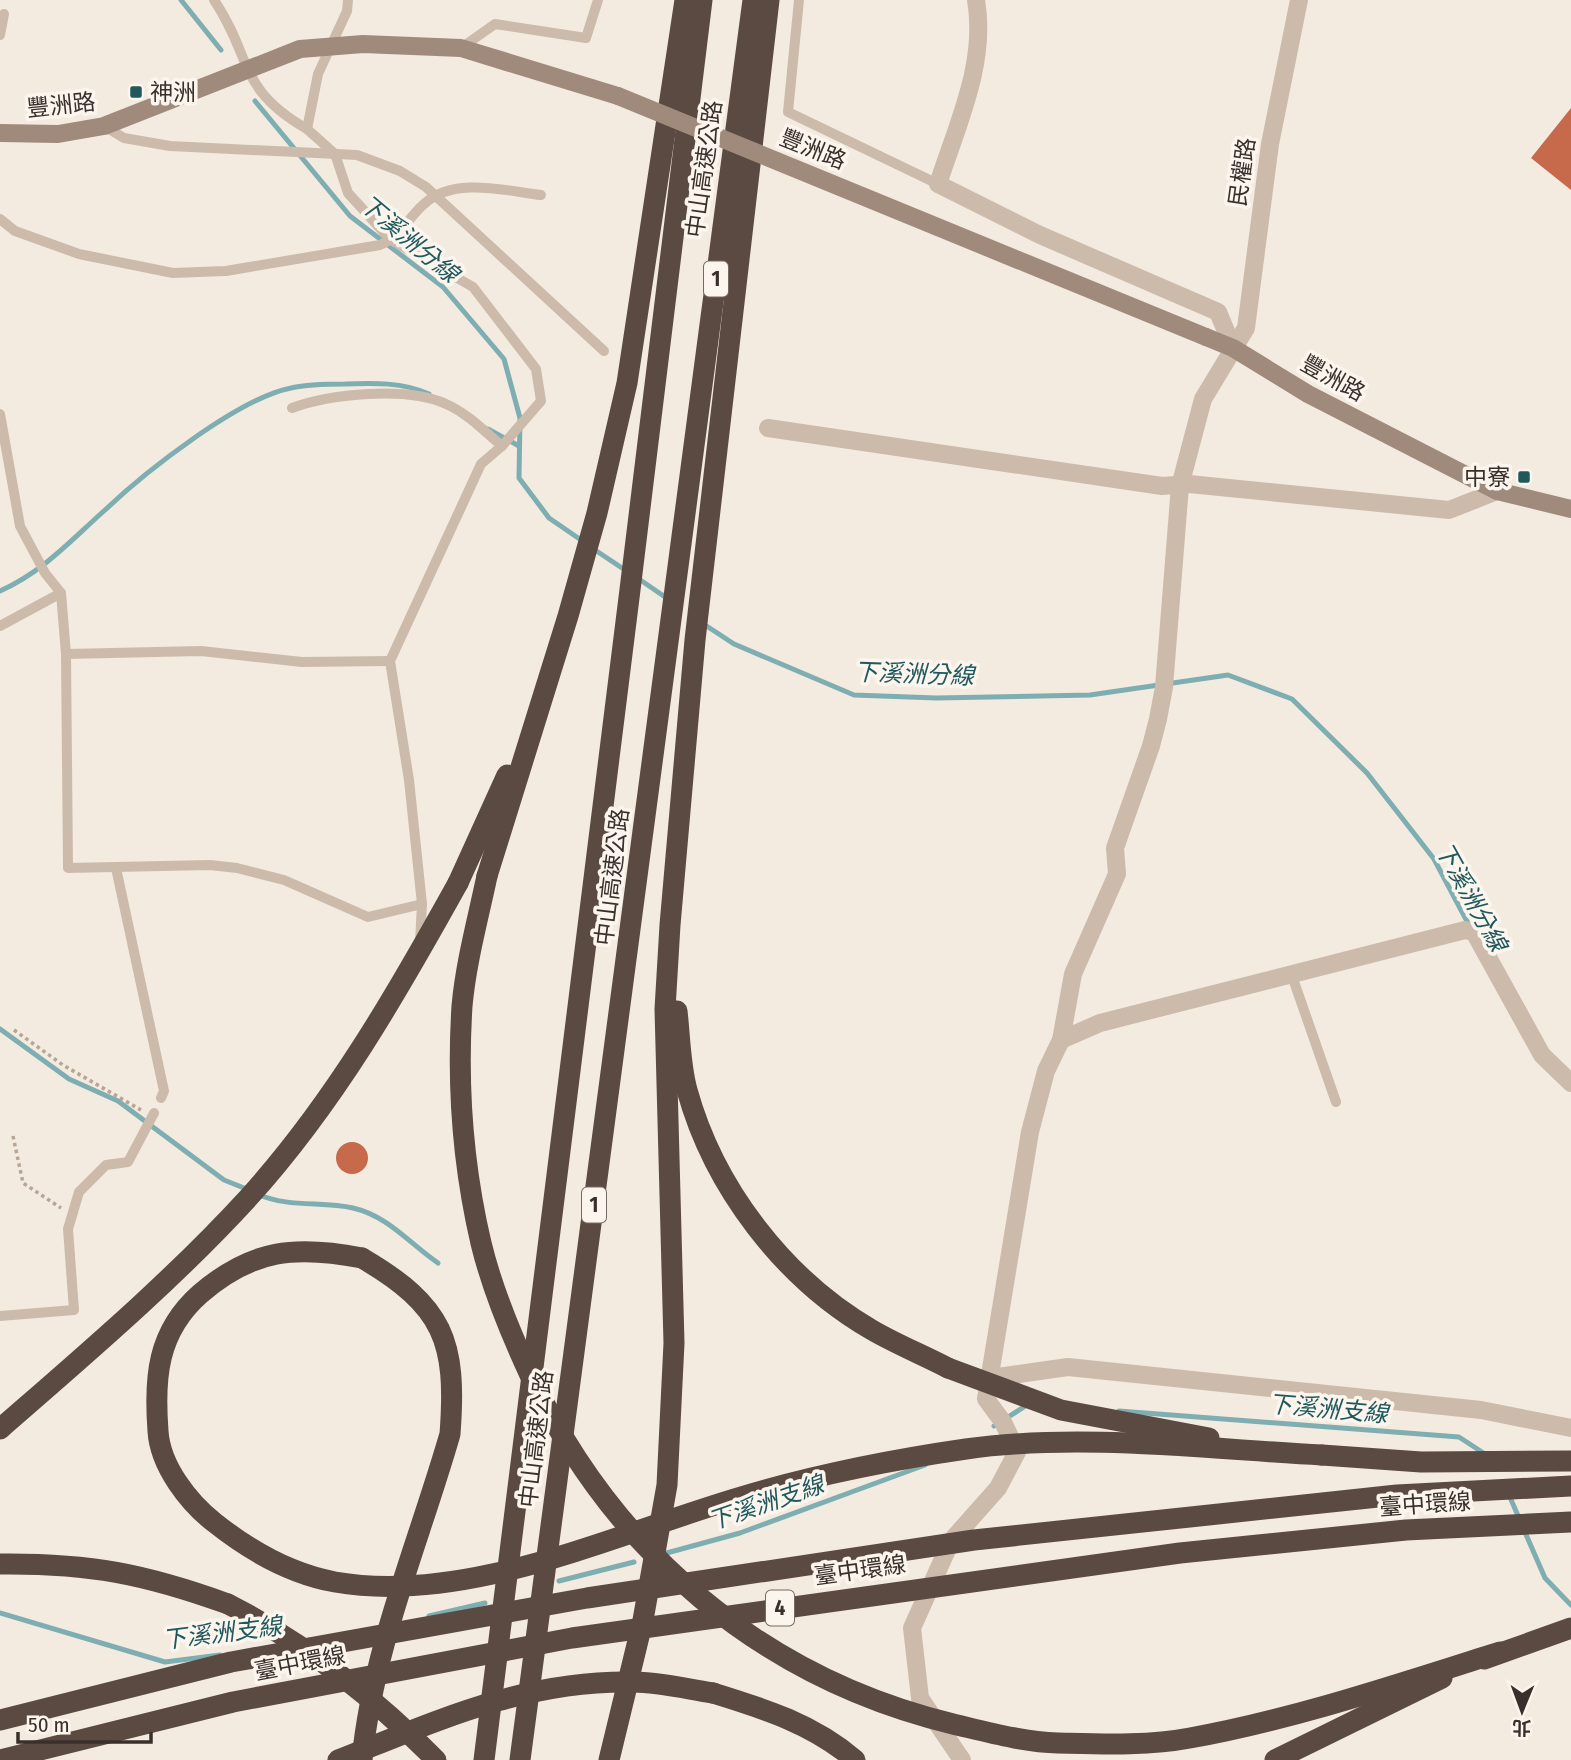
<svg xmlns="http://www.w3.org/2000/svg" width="1571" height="1760" font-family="'Fira Sans Condensed','Noto Sans TC',sans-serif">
	<rect width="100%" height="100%" fill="#f3ebe0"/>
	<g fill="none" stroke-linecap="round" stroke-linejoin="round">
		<g stroke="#7eaeb1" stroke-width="5">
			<polyline points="181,0 221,50"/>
			<polyline points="255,101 350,216 443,287 504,359 520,418 519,478 549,518 584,542"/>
			<polyline points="488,429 519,446"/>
			<polyline points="592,548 628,572"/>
			<polyline points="636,577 668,599"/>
			<path d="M0,591C44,571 70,541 105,510C145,472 239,398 291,388C309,384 327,384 345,384C373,383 403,382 429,394"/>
			<polyline points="702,623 734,644 854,695 936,698 1090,695 1228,675 1292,699 1367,773 1434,859 1470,927"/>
			<polyline points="0,1029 69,1079 118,1101 224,1180 249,1190"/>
			<path d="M257,1194C289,1208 321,1201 353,1208C388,1216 410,1244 438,1263"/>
			<polyline points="1119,1411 1459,1437 1485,1454"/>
			<polyline points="994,1426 1030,1403"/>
			<polyline points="1509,1495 1519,1518"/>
			<polyline points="1524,1530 1545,1578 1571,1605"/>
			<polyline points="663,1554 740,1533 925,1465"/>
			<polyline points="559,1581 634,1562"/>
			<polyline points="0,1613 165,1662 220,1655"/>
			<polyline points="429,1616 485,1603"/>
		</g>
	</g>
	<g fill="#c76a4b">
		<polygon points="1571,108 1571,190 1531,158"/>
		<circle cx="352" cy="1158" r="16"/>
	</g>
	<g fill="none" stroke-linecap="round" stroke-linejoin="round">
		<g stroke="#b8a595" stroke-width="3.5" stroke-dasharray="3.5 3.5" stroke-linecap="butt">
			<polyline points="14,1030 63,1065 141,1110"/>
			<polyline points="13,1136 23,1183 61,1208"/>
		</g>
		<g stroke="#ccbbab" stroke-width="10">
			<path d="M214,0C253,58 237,89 307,129"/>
			<polyline points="348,0 347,11 318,74 307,129 335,154 348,193 391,240 473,287 536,369 541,401 502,446"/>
			<polyline points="799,0 788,112 938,184"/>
			<polyline points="0,35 4,14"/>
			<polyline points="461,48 495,24 586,38 598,0"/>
			<polyline points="104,126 124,138 170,146 357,155 400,171 426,187 604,351"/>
			<path d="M0,219L15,231L79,254L173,273L226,271L380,245C402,235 407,219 424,204C454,176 506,191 541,195"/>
			<path d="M292,408C330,394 407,386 446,404C467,413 484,431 502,446L481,464L390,661L409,780L422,904L420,942"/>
			<polyline points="0,414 20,526 45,573 61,593 66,654 68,868 210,865 237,868 284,880 368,917 422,904"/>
			<polyline points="0,626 61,593"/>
			<polyline points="66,654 201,651 302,662 390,661"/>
			<polyline points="116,868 164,1091 161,1098"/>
			<polyline points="1291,973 1336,1102"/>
			<polyline points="0,1316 74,1310 68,1229 79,1192 106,1165 128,1162 154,1113"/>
		</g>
		<g stroke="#ccbbab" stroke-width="18">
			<path d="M976,0C987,63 957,125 938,184L1040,235L1218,312L1233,348"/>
			<polyline points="768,428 1162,486 1189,484 1449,510 1497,491"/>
			<polyline points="1061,1040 1100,1023 1465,930 1474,932 1542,1055 1571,1083"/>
			<polyline points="990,1378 1068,1367 1481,1410 1571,1428"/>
			<polyline points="962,1760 920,1698 912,1628 951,1541 998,1488 1017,1452 1003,1422 986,1399 1030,1132 1046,1071 1061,1040 1073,974 1117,874 1115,848 1151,746 1158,719 1164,687 1180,486 1203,399 1246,328 1270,144 1299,0"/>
		</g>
		<g stroke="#a08a7c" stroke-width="18">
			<polyline points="0,133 58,134 104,126 300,49 363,44 461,48 618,96"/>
			<polyline points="1206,337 1233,348 1308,394 1497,491 1571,509"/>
		</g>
		<g stroke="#5b4a42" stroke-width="21">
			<polyline points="487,876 568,616 597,513 627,383 685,0"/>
			<polyline points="458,883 507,775"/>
			<path d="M677,1011C680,1036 680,1065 687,1090C714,1188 784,1279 872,1330C896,1344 923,1355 948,1368"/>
			<polyline points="1322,1455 1421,1462 1571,1461"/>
			<path d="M0,1564C89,1563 145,1574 228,1604"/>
			<polyline points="1484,1659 1571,1628"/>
			<path d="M713,1693C765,1709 813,1724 855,1760"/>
			<path d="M362,1760C373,1647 419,1542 450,1434C457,1341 444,1306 362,1258"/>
			<path d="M484,1760C556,1173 632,587 702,0"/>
			<polyline points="520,1760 753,0"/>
			<polyline points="609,1760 643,1620 667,1485 674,1343 665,1009 670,925 695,640 769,0"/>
			<polyline points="1275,1760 1442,1678"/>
		</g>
		<polyline stroke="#a08a7c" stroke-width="18" points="618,96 1206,337"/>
		<g stroke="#5b4a42" stroke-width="21">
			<path d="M487,876C478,919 466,962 462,1006C457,1085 463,1166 481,1243C492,1289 510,1332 530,1375C614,1552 762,1678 953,1724C987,1732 1023,1742 1058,1743C1101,1744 1148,1746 1190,1738C1295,1719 1398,1684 1500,1652"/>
			<path d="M362,1258C296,1245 252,1249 200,1294C157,1332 154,1378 158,1431C160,1466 189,1503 215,1523C249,1550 291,1574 335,1582C467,1605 615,1534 741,1497C815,1475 890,1460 966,1449C1079,1433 1207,1449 1322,1455"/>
			<polyline points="948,1368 1061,1410 1209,1438"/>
			<path d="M0,1429C86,1354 172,1281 249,1197C334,1103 397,993 458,883"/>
			<path d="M228,1604C306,1644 374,1697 436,1760"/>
			<polyline points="0,1720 231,1662 587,1598 974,1540 1397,1495 1571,1486"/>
			<polyline points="0,1760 233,1702 572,1638 1180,1553 1406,1530 1571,1522"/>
			<path d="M338,1760C437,1721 524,1680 633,1682C659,1682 687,1689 713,1693"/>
		</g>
	</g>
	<g fill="#1f585d" stroke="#fbf5ed" stroke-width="2.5">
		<rect x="129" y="85" width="14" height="14" rx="3.5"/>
		<rect x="1517" y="470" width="14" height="14" rx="3.5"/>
	</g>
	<g text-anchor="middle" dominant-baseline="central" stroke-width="7" stroke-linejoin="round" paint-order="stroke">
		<g fill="#fbf5ed" stroke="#746b65" stroke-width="2">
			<rect x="704" y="261.5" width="24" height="35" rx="5"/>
			<rect x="582" y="1187.5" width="24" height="35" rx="5"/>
			<rect x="766" y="1590.5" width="28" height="35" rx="5"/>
		</g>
		<g font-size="21" font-weight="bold" fill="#3a302b">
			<text x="716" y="279">1</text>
			<text x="594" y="1205">1</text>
			<text x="780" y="1608">4</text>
		</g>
		<g font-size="23" fill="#3a302b" stroke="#fbf5ed" text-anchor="start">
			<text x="150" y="92">神洲</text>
			<text x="1510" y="477" text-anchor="end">中寮</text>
		</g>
		<g font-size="23" fill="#3a302b" stroke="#fbf5ed">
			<text transform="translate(61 105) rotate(-6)">豐洲路</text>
			<text transform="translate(813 149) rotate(22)">豐洲路</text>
			<text transform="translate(704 169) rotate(-82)">中山高速公路</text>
			<text transform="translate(1242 172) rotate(-82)">民權路</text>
			<text transform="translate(1333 378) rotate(29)">豐洲路</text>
			<text transform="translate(612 877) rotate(-83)">中山高速公路</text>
			<text transform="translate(536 1439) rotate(-83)">中山高速公路</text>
			<text transform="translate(1425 1504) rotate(-4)">臺中環線</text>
			<text transform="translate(860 1570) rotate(-8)">臺中環線</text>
			<text transform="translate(300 1663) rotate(-11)">臺中環線</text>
		</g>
		<g font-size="24" font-style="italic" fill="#1f585d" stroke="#fbf5ed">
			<text transform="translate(409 239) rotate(40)">下溪洲分線</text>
			<text transform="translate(914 674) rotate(2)">下溪洲分線</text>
			<text transform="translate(1471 897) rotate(61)">下溪洲分線</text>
			<text transform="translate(1328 1409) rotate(5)">下溪洲支線</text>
			<text transform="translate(766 1503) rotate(-19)">下溪洲支線</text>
			<text transform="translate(222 1633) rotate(-7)">下溪洲支線</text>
		</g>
	</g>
	<g transform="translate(1522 1711) rotate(181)" stroke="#fbf5ed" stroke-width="5" paint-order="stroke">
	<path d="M0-5L12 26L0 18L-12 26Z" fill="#3a302b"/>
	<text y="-10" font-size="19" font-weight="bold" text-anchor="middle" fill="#3a302b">北</text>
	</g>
	<path d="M18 1732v10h133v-10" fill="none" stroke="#3a302b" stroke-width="3.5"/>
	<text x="28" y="1732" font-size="21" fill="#3a302b" stroke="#fbf5ed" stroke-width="5" paint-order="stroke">50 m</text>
</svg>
